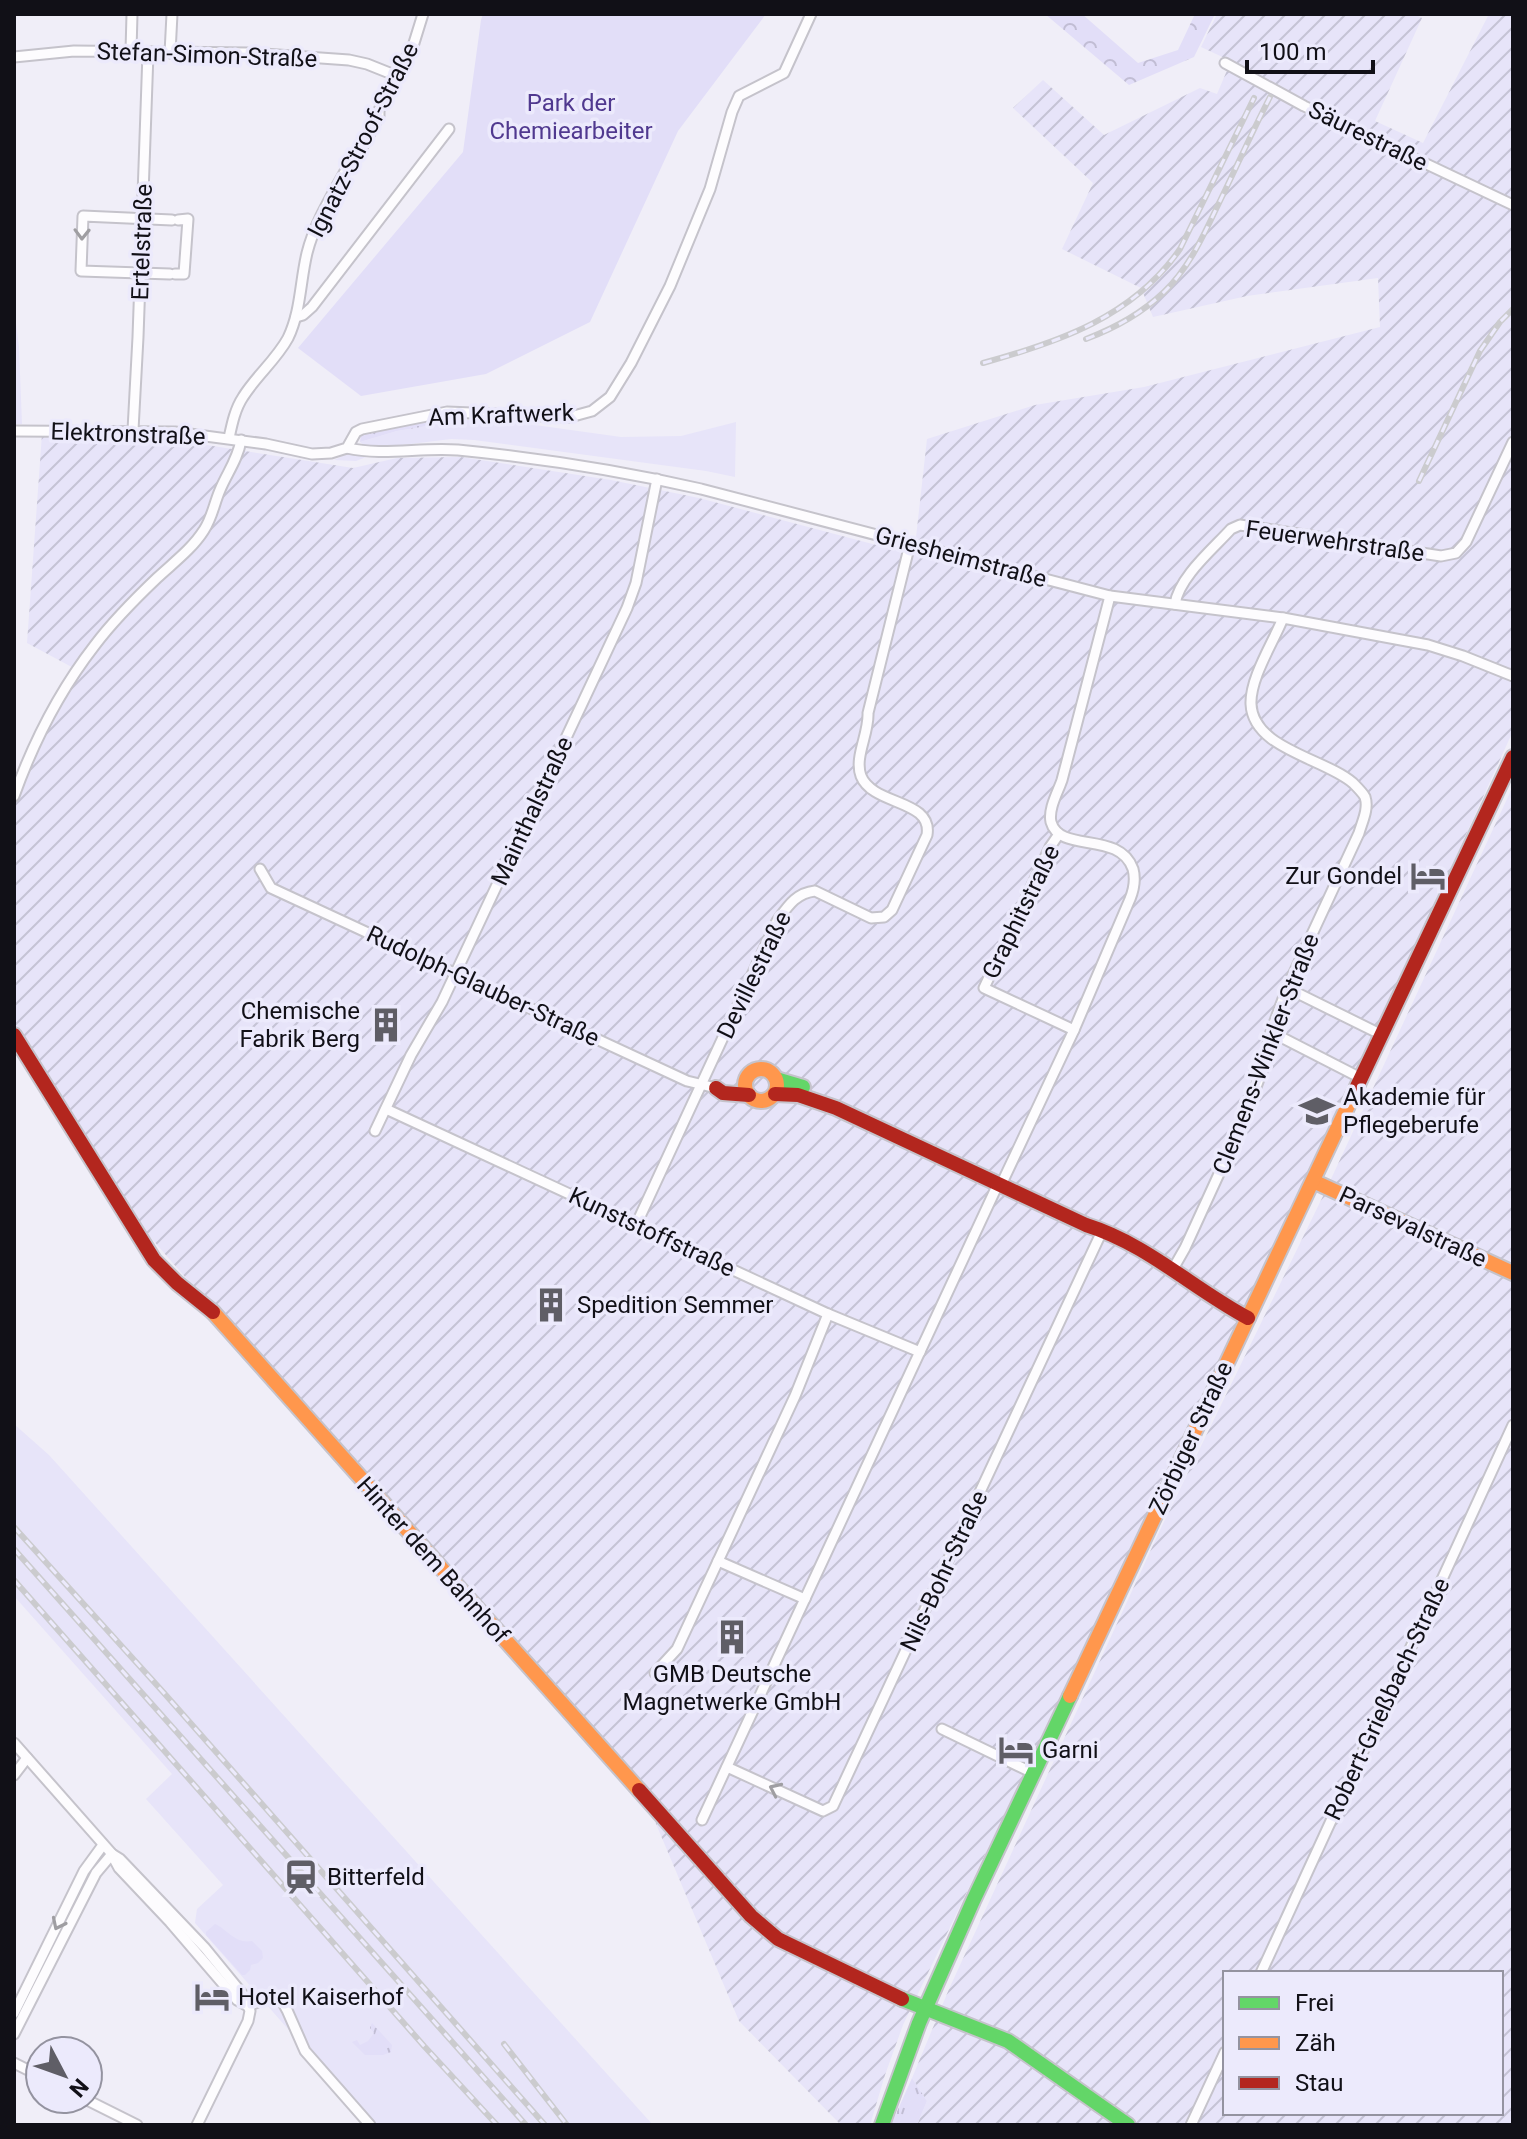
<svg xmlns="http://www.w3.org/2000/svg" width="1527" height="2139" font-family="Roboto,sans-serif">
	<defs>
		<pattern id="industrial-furrows" width="10" height="10" patternUnits="userSpaceOnUse" patternTransform="scale(2)"><rect width="10" height="10" fill="#e7e4f9"/><path d="M-1 1l2-2M0 10L10 0M9 11l2-2" fill="none" stroke="#c5c3d5"/></pattern>
		<pattern id="grass-tufts" width="24" height="20" patternUnits="userSpaceOnUse" patternTransform="scale(2)"><rect width="24" height="20" fill="#e2def8"/><path d="M3 7l-1-3M5 7V3M7 7l1-3M15 17l-1-3M17 17v-4M19 17l1-3" fill="none" stroke="#c1bdd4"/></pattern>
		<pattern id="forest-crowns" width="20" height="18" patternUnits="userSpaceOnUse" patternTransform="scale(2)"><rect width="20" height="18" fill="#e2def8"/><path d="M2 6a3 3 0 1 1 6 0M12 15a3 3 0 1 1 6 0" fill="none" stroke="#c1bdd4"/></pattern>
	</defs>
	<rect width="100%" height="100%" fill="#f0eef8"/>
	<g fill="#e7e4f9">
		<polygon points="14,307 19,347 22,424 14,424"/>
		<polygon points="464,420 499,420 621,437 681,436 736,422 735,477 706,471 474,440 451,439 394,446 356,461 334,460 365,446 360,442 397,431"/>
		<polygon points="14,1424 49,1455 653,2125 372,2125 195,1923 197,1909 223,1885 146,1799 172,1774 14,1596"/>
	</g>
	<g fill="url(#industrial-furrows)" fill-rule="evenodd">
		<polygon points="1217,14 1414,14 1422,18 1375,121 1423,143 1489,14 1513,14 1513,731 1311,1176 903,2025 885,2075 870,2125 841,2125 739,2021 651,1812 131,1215 14,1022 14,806 27,768 81,672 27,643 42,434 194,443 353,468 397,458 461,457 611,480 699,498 914,555 927,439 1035,405 1144,387 1380,327 1378,278 1247,296 1153,317 1141,288 1062,249 1093,183 1013,108 1043,80 1104,135 1200,88 1217,94 1231,61 1201,47"/>
		<path d="M1513,786V2125H917L927,2101L912,2078L949,1989L1160,1530L1325,1192ZM1225,1973H1501V2113H1225Z"/>
	</g>
	<g fill="url(#grass-tufts)">
		<polygon points="466,418 464,420 397,431 360,442 361,434 408,424"/>
		<polygon points="372,2023 392,2045 391,2052 383,2055 365,2055 352,2042 357,2040 360,2045 368,2041 374,2033 370,2028"/>
		<polygon points="912,2078 927,2101 917,2125 891,2125"/>
	</g>
	<polygon fill="url(#forest-crowns)" points="1045,14 1082,14 1138,63 1178,50 1195,14 1215,14 1194,57 1129,85"/>
	<g fill="#e2def8">
		<polygon points="483,14 766,14 678,131 590,322 486,374 361,396 298,348 463,152 481,20"/>
		<path d="M215,1924C228,1930 235,1944 252,1941L262,1951L263,1958L258,1963L251,1965L250,1970L245,1975H242L206,1935V1932Z"/>
	</g>
	<g fill="none" stroke-linecap="round" stroke-linejoin="round">
		<g stroke="#c5c3cb" stroke-width="13">
			<g id="street">
				<polyline points="131,51 132,14"/>
				<polyline points="170,53 172,14"/>
				<polyline points="14,57 74,51 249,53 349,60 367,64 397,76"/>
				<polyline points="1225,63 1304,106 1513,205"/>
				<polyline points="170,274 81,271 83,216 172,220"/>
				<polyline points="175,274 184,274 188,219 178,220"/>
				<polyline points="296,317 303,315 312,307 449,129"/>
				<polyline points="133,430 138,337 148,53"/>
				<polyline points="14,431 175,432 266,444 312,454 331,453 347,448 356,432 362,429 447,412 570,417 592,411 610,397 631,363 670,286 710,189 732,112 739,96 784,73 811,14"/>
				<path d="M229,438C232,424 235,409 243,397C256,376 276,360 288,338C301,311 300,282 307,253C315,221 334,192 349,164L356,159L379,116V110L414,43L423,14"/>
				<path d="M347,448C383,456 421,447 458,450C539,458 622,471 701,489L1110,596L1283,618L1428,645L1463,656L1513,676"/>
				<path d="M1175,604C1179,577 1213,549 1231,529L1240,525L1441,556L1456,553L1466,542L1513,442"/>
				<path d="M14,796C33,743 60,690 95,645C113,621 135,599 157,578C173,563 192,549 204,530C212,518 214,504 220,490C227,473 238,459 241,440"/>
				<polyline points="1059,834 1050,847 984,988 1074,1030"/>
				<polyline points="260,869 271,888 687,1081 716,1088"/>
				<polyline points="1287,988 1374,1031"/>
				<polyline points="1271,1032 1353,1074"/>
				<polyline points="386,1109 828,1314 920,1352"/>
				<polyline points="375,1131 411,1055 442,1002 627,608 636,583 657,479"/>
				<path d="M1001,1185L1074,1030L1130,899C1134,889 1136,880 1133,869C1119,830 1060,854 1051,822C1048,809 1058,792 1062,780L1110,596"/>
				<path d="M636,1225L777,921C788,906 796,893 815,891L871,918L884,917L892,910L927,835C933,799 873,806 861,776C854,757 869,734 868,713L910,544"/>
				<path d="M1173,1269L1185,1248L1245,1117L1259,1079L1272,1029L1287,988L1359,833C1362,822 1369,809 1365,797C1363,793 1357,787 1353,783C1324,758 1253,749 1251,704C1250,678 1273,643 1283,618"/>
				<polyline points="718,1561 805,1599"/>
				<polyline points="655,1673 677,1649 795,1396 828,1314"/>
				<polyline points="942,1729 1033,1773"/>
				<polyline points="14,1743 112,1854 120,1859 205,1948 245,1997 250,2011 248,2021 197,2125"/>
				<polyline points="727,1767 823,1811 833,1806 1103,1229"/>
				<polyline points="14,1775 27,1758"/>
				<polyline points="702,1820 998,1184"/>
				<polyline points="112,1855 119,1868 170,1922 237,2000 248,2006"/>
				<polyline points="1261,1973 1513,1425"/>
				<polyline points="248,2006 268,1998 273,1998 282,2001 287,2010 305,2051 370,2125"/>
				<polyline points="14,2013 84,1871 103,1845"/>
				<polyline points="14,2034 96,1873 112,1854"/>
				<polyline points="14,2063 40,2076"/>
				<polyline points="85,2099 137,2125"/>
				<polyline points="1191,2125 1225,2052"/>
			</g>
		</g>
		<g stroke="#c5c3cb" stroke-width="18">
			<g id="fast">
				<polyline points="776,1079 803,1087"/>
				<polyline points="902,1999 1008,2041 1128,2125"/>
				<polyline points="882,2125 919,2023 973,1901 1070,1696"/>
			</g>
		</g>
		<g stroke="#c5c3cb" stroke-width="18">
			<g id="slow">
				<circle cx="761" cy="1085" r="16"/>
				<polyline points="1313,1181 1513,1273"/>
				<polyline points="213,1312 639,1790"/>
				<polyline points="1070,1696 1353,1095"/>
			</g>
		</g>
		<g stroke="#c5c3cb" stroke-width="18">
			<g id="jam">
				<polyline points="14,1035 154,1260 177,1283 213,1312"/>
				<polyline points="716,1088 723,1093 749,1095"/>
				<path d="M775,1094L798,1095L836,1108L1086,1225C1147,1244 1192,1288 1248,1318"/>
				<polyline points="1353,1095 1513,757"/>
				<polyline points="639,1790 751,1916 778,1939 902,1999"/>
			</g>
		</g>
		<use href="#street" stroke="#fdfcfe" stroke-width="9"/>
		<use href="#fast" stroke="#63d668" stroke-width="14"/>
		<use href="#slow" stroke="#ff974d" stroke-width="14"/>
		<use href="#jam" stroke="#b3261e" stroke-width="14"/>
		<g stroke="#cbcbce" stroke-width="6">
			<g id="rail">
				<path d="M1086,339C1115,328 1141,314 1164,292C1190,267 1204,234 1219,203C1236,168 1252,132 1270,97"/>
				<path d="M983,363C1059,342 1133,317 1180,249L1254,98"/>
				<polyline points="1419,481 1480,351 1500,322 1513,309"/>
				<polyline points="14,1527 164,1693 545,2125"/>
				<polyline points="14,1549 526,2125"/>
				<polyline points="14,1580 424,2046 497,2125"/>
				<polyline points="504,2044 567,2125"/>
			</g>
		</g>
		<use href="#rail" stroke="#eceafc" stroke-width="3" stroke-dasharray="9" stroke-linecap="butt"/>
	</g>
	<defs><path id="oneway-chevron" d="M-2-3.5L2.5 0L-2 3.5" fill="none" stroke-width="1.6" stroke-linecap="round" stroke-linejoin="round" transform="scale(2)"/></defs>
	<g stroke="#9f9ea2">
		<use href="#oneway-chevron" transform="translate(82 234) rotate(91)"/>
		<use href="#oneway-chevron" transform="translate(775 1789) rotate(-155)"/>
		<use href="#oneway-chevron" transform="translate(58 1924) rotate(116)"/>
	</g>
	<defs>
		<g id="hotel-bare" transform="scale(2.76)"><path d="M-6-4.5h1.5V1H6V5H4.5V3h-9V5H-6ZM-4 0a1.8 1.8 0 1 1 3.6 0ZM.5 0V-2.5h3Q6-2.5 6 0Z" fill="#5f5e66" stroke="#eceafc" stroke-width="2.5" paint-order="stroke"/></g>
		<g id="building-bare" transform="scale(2.76)"><path d="M-4-6H4V6H1V3H-1V6H-4ZM-2.5-4.3h1.7v1.8h-1.7ZM.8-4.3h1.7v1.8H.8ZM-2.5-1h1.7V.8h-1.7ZM.8-1h1.7V.8H.8Z" fill="#5f5e66" stroke="#eceafc" stroke-width="2.5" paint-order="stroke"/></g>
		<g id="school-bare" transform="scale(2.76)"><path d="M0-5L7-2L0 1L-7-2ZM-4 1L0 2.5L4 1V4Q0 6-4 4Z" fill="#5f5e66" stroke="#eceafc" stroke-width="2.5" paint-order="stroke"/></g>
		<g id="station-bare" transform="scale(2.76)"><path d="M-3-6H3Q5-6 5-4V2Q5 4 3 4L4.5 6H3L1.5 4h-3L-3 6H-4.5L-3 4Q-5 4-5 2V-4Q-5-6-3-6ZM-3.5-4v3h7v-3ZM-3.5 1v1.5H-2V1ZM2 1v1.5H3.5V1Z" fill="#5f5e66" stroke="#eceafc" stroke-width="2.5" paint-order="stroke"/></g>
	</defs>
	<g fill-rule="evenodd">
		<use href="#hotel-bare" x="1428" y="876"/>
		<use href="#building-bare" x="386" y="1025"/>
		<use href="#school-bare" x="1317" y="1111"/>
		<use href="#building-bare" x="551" y="1305"/>
		<use href="#building-bare" x="732" y="1637"/>
		<use href="#hotel-bare" x="1016" y="1750"/>
		<use href="#station-bare" x="301" y="1877"/>
		<use href="#hotel-bare" x="212" y="1997"/>
	</g>
	<g text-anchor="middle" dominant-baseline="central" stroke-width="7" stroke-linejoin="round" paint-order="stroke">
		<g font-size="24" fill="#111017" stroke="#eceafc">
			<text transform="translate(207 55) rotate(2)">Stefan-Simon-Straße</text>
			<text transform="translate(1368 136) rotate(26)">Säurestraße</text>
			<text transform="translate(363 140) rotate(-63)">Ignatz-Stroof-Straße</text>
			<text transform="translate(142 242) rotate(-88)">Ertelstraße</text>
			<text transform="translate(501 415) rotate(-2)">Am Kraftwerk</text>
			<text transform="translate(128 434) rotate(2)">Elektronstraße</text>
			<text transform="translate(1335 541) rotate(8)">Feuerwehrstraße</text>
			<text transform="translate(961 557) rotate(15)">Griesheimstraße</text>
			<text transform="translate(532 811) rotate(-65)">Mainthalstraße</text>
			<text transform="translate(1021 912) rotate(-64)">Graphitstraße</text>
			<text transform="translate(754 975) rotate(-64)">Devillestraße</text>
			<text transform="translate(483 986) rotate(25)">Rudolph-Glauber-Straße</text>
			<text transform="translate(1266 1054) rotate(-69)">Clemens-Winkler-Straße</text>
			<text transform="translate(1413 1227) rotate(25)">Parsevalstraße</text>
			<text transform="translate(652 1232) rotate(25)">Kunststoffstraße</text>
			<text transform="translate(1191 1438) rotate(-65)">Zörbiger Straße</text>
			<text transform="translate(433 1560) rotate(48)">Hinter dem Bahnhof</text>
			<text transform="translate(944 1571) rotate(-65)">Nils-Bohr-Straße</text>
			<text transform="translate(1387 1699) rotate(-65)">Robert-Grießbach-Straße</text>
		</g>
		<g font-size="24" fill="#50398f" stroke="#eceafc">
			<text x="571" y="103">Park der<tspan x="571" dy="28">Chemiearbeiter</tspan></text>
		</g>
		<g font-size="24" fill="#111017" stroke="#eceafc" text-anchor="start">
			<text x="1402" y="876" text-anchor="end">Zur Gondel</text>
			<text x="360" y="1011" text-anchor="end">Chemische<tspan x="360" dy="28">Fabrik Berg</tspan></text>
			<text x="1343" y="1097">Akademie für<tspan x="1343" dy="28">Pflegeberufe</tspan></text>
			<text x="577" y="1305">Spedition Semmer</text>
			<text x="732" y="1674" text-anchor="middle">GMB Deutsche<tspan x="732" dy="28">Magnetwerke GmbH</tspan></text>
			<text x="1042" y="1750">Garni</text>
			<text x="327" y="1877">Bitterfeld</text>
			<text x="238" y="1997">Hotel Kaiserhof</text>
		</g>
	</g>
	<rect width="1527" height="2139" fill="none" stroke="#111017" stroke-width="32"/>
	<rect x="1223" y="1971" width="280" height="144" fill="#eceafc" stroke="#9493a0" stroke-width="2"/>
	<rect x="1239" y="1997" width="40" height="12" fill="#63d668" stroke="#9493a0" stroke-width="2"/>
	<text x="1295" y="2011" font-size="24" fill="#111017">Frei</text>
	<rect x="1239" y="2037" width="40" height="12" fill="#ff974d" stroke="#9493a0" stroke-width="2"/>
	<text x="1295" y="2051" font-size="24" fill="#111017">Zäh</text>
	<rect x="1239" y="2077" width="40" height="12" fill="#b3261e" stroke="#9493a0" stroke-width="2"/>
	<text x="1295" y="2091" font-size="24" fill="#111017">Stau</text>
	<g transform="translate(64 2075) rotate(131)"><circle r="38" fill="#eceafc" stroke="#9493a0" stroke-width="2"/>
	<path d="M0-6L14 30L0 20L-14 30Z" fill="#5f5e66"/>
	<text y="-12" font-size="22" font-weight="bold" text-anchor="middle" fill="#111017">N</text>
	</g>
	<path d="M1247 60v12h126v-12" fill="none" stroke="#111017" stroke-width="4"/>
	<text x="1259" y="60" font-size="24" fill="#111017" stroke="#eceafc" stroke-width="6" paint-order="stroke">100 m</text>
</svg>
